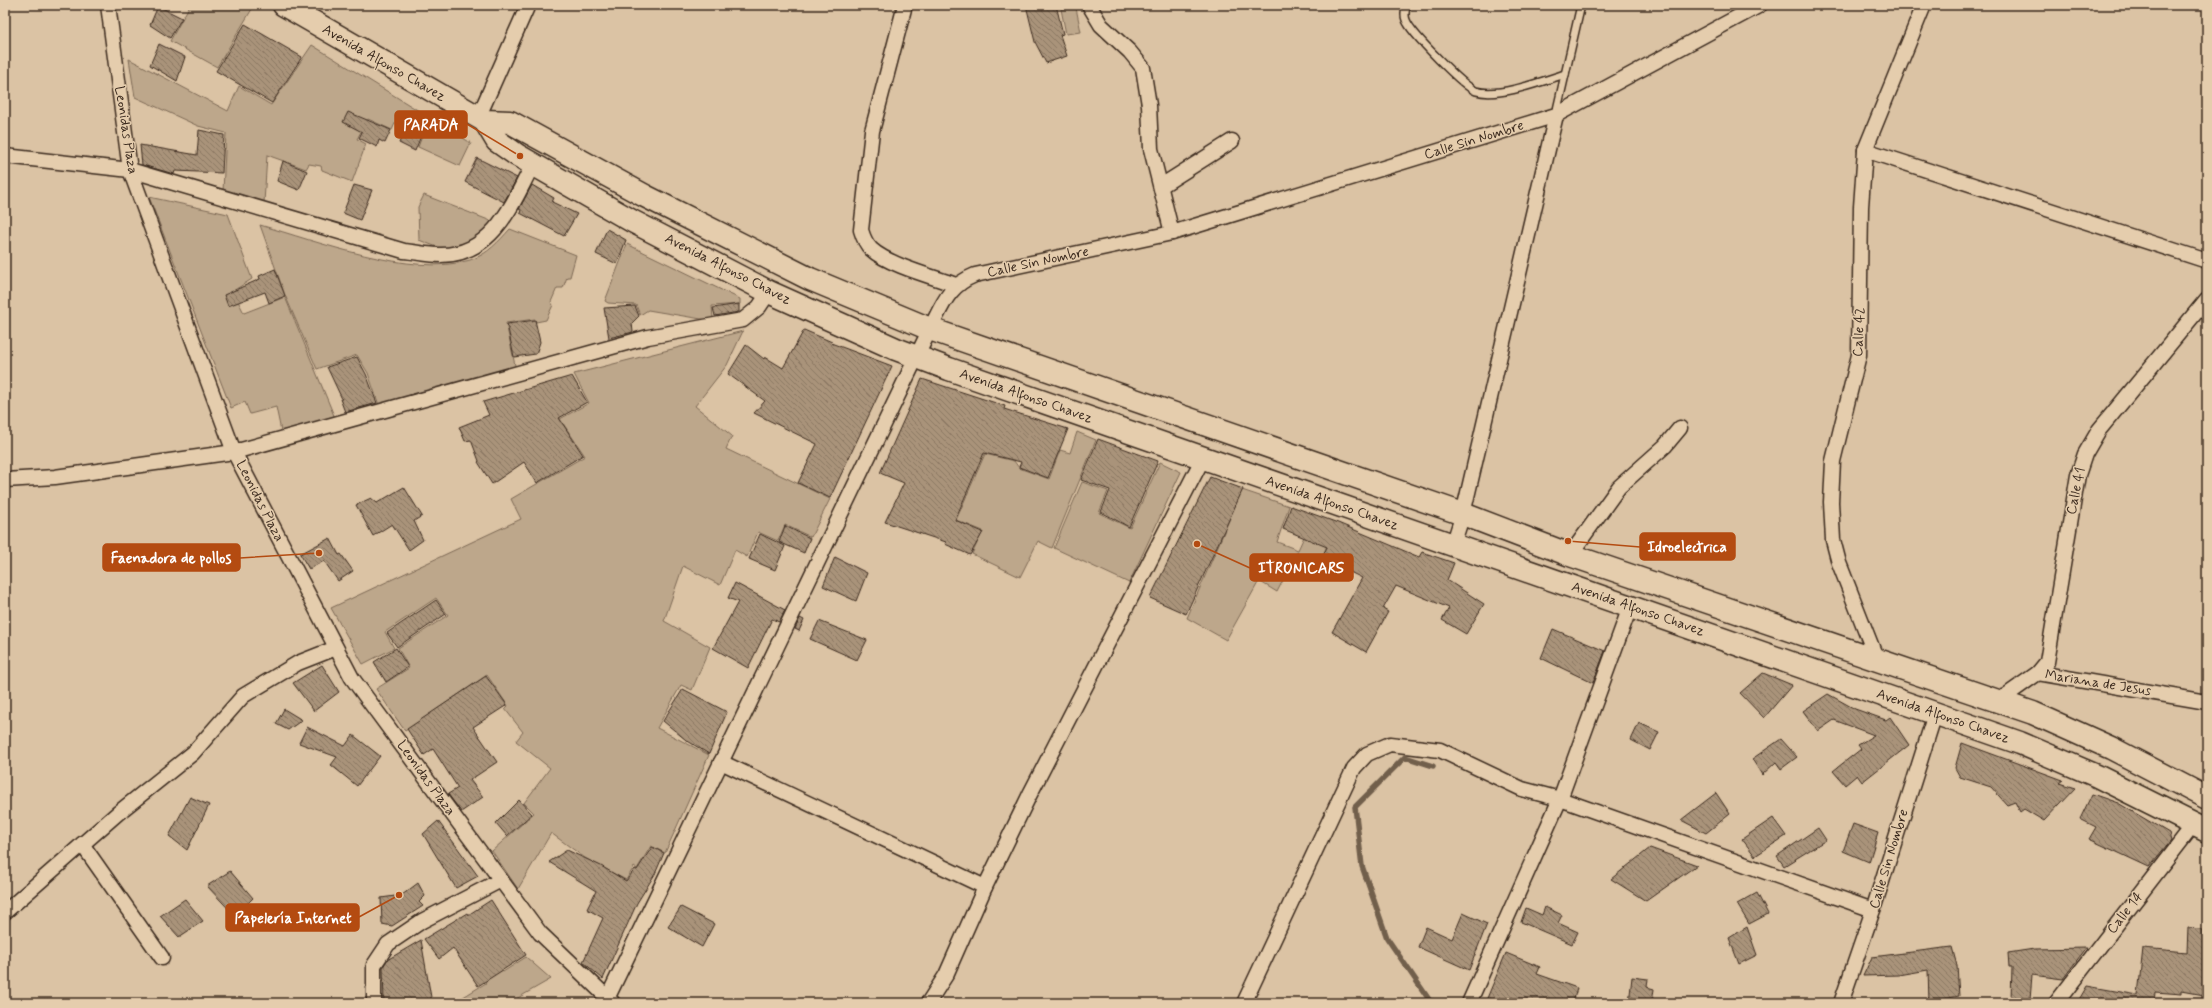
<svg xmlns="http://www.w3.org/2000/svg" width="2212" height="1008" font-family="Mynerve,sans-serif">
	<defs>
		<pattern id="building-back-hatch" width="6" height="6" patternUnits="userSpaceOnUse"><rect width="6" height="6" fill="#a9937a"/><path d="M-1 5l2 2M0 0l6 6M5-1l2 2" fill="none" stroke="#8b7863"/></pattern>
	</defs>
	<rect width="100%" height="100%" fill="#dbc3a4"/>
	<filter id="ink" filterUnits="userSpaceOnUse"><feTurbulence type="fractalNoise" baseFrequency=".025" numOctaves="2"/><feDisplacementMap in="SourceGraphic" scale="8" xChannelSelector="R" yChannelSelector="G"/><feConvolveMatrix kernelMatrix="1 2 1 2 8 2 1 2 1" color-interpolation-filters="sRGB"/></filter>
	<g filter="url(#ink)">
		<g fill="#bda78b" stroke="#7c6854">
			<polygon points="190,5 245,5 252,9 217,67 170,41"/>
			<polygon points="1076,8 1081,32 1066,34 1061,9"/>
			<polygon points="312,45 471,143 460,166 418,147 424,131 398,117 392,130 368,119 357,139 366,144 352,182 322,170 321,166 309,164 306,169 267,155 264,203 223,191 226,133 198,126 135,97 129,59 228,111 239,86 271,105"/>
			<polygon points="424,195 491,221 483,246 455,254 419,240 418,207"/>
			<polygon points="149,197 228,214 252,279 233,291 244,313 285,297 335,418 281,431 276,407 250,414 245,402 231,408"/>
			<path d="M260,225C316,241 413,278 470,260C487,255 499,241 510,229L576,255L570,277H567L563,288H557L551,302L553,305L546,320L536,322L535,319L506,323L516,370L380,408L368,373L357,355L317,369L285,295Z"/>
			<polygon points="627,244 740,299 740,304 712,306 713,321 648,310 640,315 636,305 608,303 605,301"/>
			<polygon points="743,331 727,365 695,406 732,436 726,449 830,499 811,537 785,525 778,541 758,532 747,557 735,550 720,585 683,566 664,621 710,647 692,690 681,685 657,728 709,755 665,853 651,846 637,869 634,867 626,880 585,858 551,833 518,889 492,851 534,813 524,803 550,768 516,741 523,732 505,709 508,706 487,675 405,731 376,689 409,668 398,648 448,615 436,598 385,632 394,648 363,664 331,608 521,519 511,499 585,456 560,419 589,403 574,374"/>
			<polygon points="1077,432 1096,440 1052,548 1038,541 1020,577 972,554 983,531 956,520 985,454 1014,461 1019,468 1049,479 1060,450 1070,453"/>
			<polygon points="1160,462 1181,472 1129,583 1054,548 1082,482 1108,491 1099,513 1130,528"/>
			<polygon points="1242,490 1289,506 1277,542 1298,550 1314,515 1337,523 1315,573 1293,563 1298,551 1277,592 1259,581 1226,640 1187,618"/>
			<polygon points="482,941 503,972 526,957 551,979 509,1003 461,1003 460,999 486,983 467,952"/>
		</g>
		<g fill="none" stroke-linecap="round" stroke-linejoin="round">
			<polyline stroke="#715e4c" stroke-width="5.5" points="1433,766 1405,757 1355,807 1362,866 1387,938 1430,1001 1439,1003"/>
		</g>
		<g fill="url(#building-back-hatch)" stroke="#3b2a1e">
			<polygon points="1026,5 1056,5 1063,34 1060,35 1067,56 1046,63 1035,42"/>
			<polygon points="158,6 182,18 170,38 150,25"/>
			<polygon points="245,24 302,57 272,103 216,71"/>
			<polygon points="159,44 185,57 177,81 150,65"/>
			<polygon points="348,112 391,130 385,143 379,140 377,147 359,138 362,132 343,122"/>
			<polygon points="407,124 423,131 415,151 399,143"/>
			<polygon points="199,130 224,135 222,173 175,171 174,174 142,165 140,145 197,155"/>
			<polygon points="477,158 517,178 504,202 465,182"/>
			<polygon points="283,161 307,171 299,190 277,181"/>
			<polygon points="354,185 372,190 360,220 343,213"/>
			<polygon points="532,185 554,198 552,202 577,214 564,236 520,213 521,210 519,209"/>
			<polygon points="607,229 626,240 617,264 596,254"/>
			<polygon points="275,269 285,296 269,303 265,292 228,306 224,295 260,279 259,276"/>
			<polygon points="739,304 739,312 715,316 713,308"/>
			<polygon points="635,306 639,316 632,323 633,332 609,338 604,308"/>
			<polygon points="535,320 540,342 536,354 514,357 507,324"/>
			<polygon points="804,330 832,342 831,343 892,366 830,498 798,483 817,444 754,413 765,401 728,374 746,345 764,359 765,357 783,368"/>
			<polygon points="357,357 366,374 377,403 345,412 340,399 342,399 327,367"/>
			<polygon points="572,376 587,402 559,418 583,455 537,483 524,462 492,484 478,462 479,461 471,440 465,441 459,427 489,415 483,402"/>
			<polygon points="922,379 1005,406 1004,409 1068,429 1048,478 1019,467 1021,462 984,453 955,520 983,532 970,555 945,544 946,542 885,522 904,483 880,473"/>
			<polygon points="1098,439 1158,461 1129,527 1101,512 1110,490 1081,480"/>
			<polygon points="1210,477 1243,489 1186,614 1150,598"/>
			<polygon points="404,487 422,516 414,521 423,540 409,550 392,524 373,536 356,505 371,498 377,503"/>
			<polygon points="1291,506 1338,523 1419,557 1422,552 1454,563 1447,580 1484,604 1466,634 1442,620 1449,608 1396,586 1383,609 1388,612 1366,652 1332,632 1362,578 1322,558 1327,547 1283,529"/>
			<polygon points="785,526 810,538 804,553 779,542"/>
			<polygon points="760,534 785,546 775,570 749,559"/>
			<polygon points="330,538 339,555 341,554 353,571 338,581 324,561 309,569 300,554"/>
			<polygon points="835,557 867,573 856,601 823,586"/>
			<polygon points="735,583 785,610 779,622 772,619 748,668 713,648 738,602 728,598"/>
			<polygon points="436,600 446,614 397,647 387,633"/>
			<polygon points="800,618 804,620 799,631 795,629"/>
			<polygon points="819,621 867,640 857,660 810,639"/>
			<polygon points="1553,629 1605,651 1593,683 1541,658"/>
			<polygon points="396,648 408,667 386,682 374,662"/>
			<polygon points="322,665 339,692 314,711 293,683"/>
			<polygon points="1763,673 1792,685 1764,718 1740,693"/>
			<polygon points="486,676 507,705 473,727 497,762 470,780 483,797 461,812 448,794 458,788 433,749 424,755 407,729"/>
			<polygon points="683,689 727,712 709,754 686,740 663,721"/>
			<polygon points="1828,694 1855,709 1886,720 1890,717 1909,745 1862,782 1857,775 1845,785 1833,771 1861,749 1858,745 1874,735 1834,720 1818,731 1803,711"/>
			<polygon points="284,709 302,720 288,730 276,724"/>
			<polygon points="1639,723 1659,732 1650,750 1631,740"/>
			<polygon points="307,727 345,746 353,735 380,756 357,786 331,765 337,757 299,743"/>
			<polygon points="1781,739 1797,757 1781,769 1776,762 1762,775 1752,759"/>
			<polygon points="1962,743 2063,780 2059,783 2075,788 2044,821 2024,809 2020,812 2015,802 2007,805 1991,787 1960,777 1955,768"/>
			<polygon points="1716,793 1730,814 1706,833 1681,820"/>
			<polygon points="2092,794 2118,803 2169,833 2171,840 2149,867 2089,839 2096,827 2080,819"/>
			<polygon points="190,797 209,805 187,850 169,836"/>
			<polygon points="519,800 532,814 507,836 496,823"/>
			<polygon points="1773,818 1786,836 1755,856 1742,839"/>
			<polygon points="438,821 478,876 456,888 423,834"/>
			<polygon points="1853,824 1878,833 1869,862 1843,851"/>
			<polygon points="1818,828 1826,840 1784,866 1777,856"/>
			<polygon points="652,847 664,853 655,874 637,903 603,979 583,962 603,918 587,909 596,891 549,862 567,850 601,866 626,881 635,869 637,870"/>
			<polygon points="1650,848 1697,865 1646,901 1611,879"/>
			<polygon points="230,871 253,898 246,905 250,910 238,919 207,886"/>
			<polygon points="418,883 425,896 419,902 423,906 392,926 382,924 381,898 402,895"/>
			<polygon points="1757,893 1768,914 1749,924 1737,904"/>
			<polygon points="185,899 203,921 179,937 160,916"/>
			<polygon points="491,900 526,955 478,986 453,948 439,959 424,939 467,913 468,915"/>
			<polygon points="681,907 714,924 702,947 668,927"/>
			<polygon points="1545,907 1562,915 1558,923 1578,932 1572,944 1521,922 1526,908 1542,915"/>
			<polygon points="1463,913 1487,924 1469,970 1418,947 1426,927 1452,939"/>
			<polygon points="1747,927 1757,955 1739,964 1729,938"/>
			<polygon points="2188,928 2203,929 2205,958 2207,959 2204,995 2182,991 2182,994 2155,992 2154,1003 2077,1003 2087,986 2138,995 2143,948 2187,952"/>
			<polygon points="421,940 432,1003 384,1003 383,967 387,960"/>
			<polygon points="1952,947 1957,966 1959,996 1929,1002 1928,970 1899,975 1863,976 1872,957"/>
			<polygon points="2086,948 2063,979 2032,975 2030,999 2011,999 2012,967 2009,967 2008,953 2034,949"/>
			<polygon points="1506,953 1540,967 1537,974 1577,988 1573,1003 1485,1003"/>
			<polygon points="1632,977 1648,979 1647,987 1654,989 1652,1003 1629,1003"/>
		</g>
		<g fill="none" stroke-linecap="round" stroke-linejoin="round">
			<g stroke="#3b2a1e" stroke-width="10">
				<g id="service">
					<path d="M1407,5C1405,10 1404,15 1406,20C1410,32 1464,87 1476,91C1499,98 1543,81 1565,74"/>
					<polyline points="1556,114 1581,5"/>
				</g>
			</g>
			<g stroke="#3b2a1e" stroke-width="17">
				<g id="minor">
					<polyline points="108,5 130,170 234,452 352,678 540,933 613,1003"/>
					<path d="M905,5L872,131L861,230C863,237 866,244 871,249C888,265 934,277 956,285"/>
					<polyline points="1089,5 1101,25 1130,52 1143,68 1149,105 1151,149 1172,233"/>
					<polyline points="478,118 528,5"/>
					<polyline points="1865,150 2207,261"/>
					<path d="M5,156L130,170L404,251C416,252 429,255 441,255C493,255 513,203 533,164"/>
					<polyline points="1161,186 1232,141"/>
					<polyline points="5,480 55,477 234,452 648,337 743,320 759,307 769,292"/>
					<polyline points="1453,545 1463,514 1556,115"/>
					<polyline points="1570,555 1619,487 1665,446 1680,428"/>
					<polyline points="1877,660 1839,563 1833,540 1831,502 1833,461 1859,355 1861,207 1865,150 1924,5"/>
					<polyline points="2038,673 2207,702"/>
					<polyline points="1997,702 2038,673 2047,662 2078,475 2085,454 2099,430 2207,299"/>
					<polyline points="721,762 985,887"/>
					<polyline points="82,844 162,958"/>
					<polyline points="5,912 118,813 193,753 243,696 298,663 336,648"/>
					<polyline points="374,1003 374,965 388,944 422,921 501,880"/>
					<path d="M605,1003L930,329C943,304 948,286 975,275L1172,233L1556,115L1760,5"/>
					<polyline points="928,1003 946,975 985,887 1030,794 1203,458"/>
					<polyline points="1244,1003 1354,768 1367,754 1390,744 1440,750 1522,789 1560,799 1873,910"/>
					<polyline points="1469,1003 1560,799 1630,607"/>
					<polyline points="1841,1003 1873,910 1935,714"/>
					<polyline points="2056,1003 2195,823"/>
				</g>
			</g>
			<g stroke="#3b2a1e" stroke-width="25">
				<g id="primary">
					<polyline points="284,5 485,121 510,122 645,196 810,279 930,329 1463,514 1570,555 2033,713 2111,748 2207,798"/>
					<polyline points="485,121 497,141 517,155 632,221 769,292 896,349 949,369 2020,743 2097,776 2207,831"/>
				</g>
			</g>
			<use href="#service" stroke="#e5cdad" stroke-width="7"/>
			<use href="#minor" stroke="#e5cdad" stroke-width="14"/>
			<use href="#primary" stroke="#e5cdad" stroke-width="22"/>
		</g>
	</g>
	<g text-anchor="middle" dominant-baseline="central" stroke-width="3" stroke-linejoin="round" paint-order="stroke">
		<g font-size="14" fill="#3b2a1e" stroke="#e5cdad">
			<text transform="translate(384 63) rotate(30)">Avenida Alfonso Chavez</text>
			<text transform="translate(126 130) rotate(81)">Leonidas Plaza</text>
			<text transform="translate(1474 140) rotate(-17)">Calle Sin Nombre</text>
			<text transform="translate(1038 262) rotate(-12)">Calle Sin Nombre</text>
			<text transform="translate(728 269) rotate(27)">Avenida Alfonso Chavez</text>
			<text transform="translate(1859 332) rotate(-87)">Calle 42</text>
			<text transform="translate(1026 396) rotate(19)">Avenida Alfonso Chavez</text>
			<text transform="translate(2076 491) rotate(-78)">Calle 41</text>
			<text transform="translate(260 501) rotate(63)">Leonidas Plaza</text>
			<text transform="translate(1332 503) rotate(19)">Avenida Alfonso Chavez</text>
			<text transform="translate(1638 609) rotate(19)">Avenida Alfonso Chavez</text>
			<text transform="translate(2098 683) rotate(9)">Mariana de Jesus</text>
			<text transform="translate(1943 716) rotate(19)">Avenida Alfonso Chavez</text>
			<text transform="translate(426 778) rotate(54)">Leonidas Plaza</text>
			<text transform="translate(1889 859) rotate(-73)">Calle Sin Nombre</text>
			<text transform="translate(2125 913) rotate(-52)">Calle 14</text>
		</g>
	</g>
	<path fill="none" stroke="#b44b11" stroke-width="1.5" d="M520 156L467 124M1568 541L1640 547M319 553L240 558M1197 544L1250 568M399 895L359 917"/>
	<g fill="#b44b11" stroke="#e5cdad" stroke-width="1.5">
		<circle cx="520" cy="156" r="4"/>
		<circle cx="1568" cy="541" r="4"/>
		<circle cx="319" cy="553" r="4"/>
		<circle cx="1197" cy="544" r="4"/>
		<circle cx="399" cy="895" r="4"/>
	</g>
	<g fill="#b44b11" stroke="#b44b11" stroke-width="1.5">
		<rect x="395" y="111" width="72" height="27" rx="4"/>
		<rect x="1640" y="533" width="95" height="27" rx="4"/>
		<rect x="103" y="544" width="137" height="27" rx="4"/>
		<rect x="1250" y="554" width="103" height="27" rx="4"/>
		<rect x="226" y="904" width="133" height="27" rx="4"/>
	</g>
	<g font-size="15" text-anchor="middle" font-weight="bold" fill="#fff">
		<text x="431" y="130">PARADA</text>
		<text x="1687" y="552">Idroelectrica</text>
		<text x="171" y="563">Faenadora de pollos</text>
		<text x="1301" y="573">ITRONICARS</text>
		<text x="293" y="923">Papelería Internet</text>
	</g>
	<rect width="2212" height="1008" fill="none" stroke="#e5cdad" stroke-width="20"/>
	<rect x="10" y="10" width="2192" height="988" fill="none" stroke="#3b2a1e" stroke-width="1.5" filter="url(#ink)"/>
</svg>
